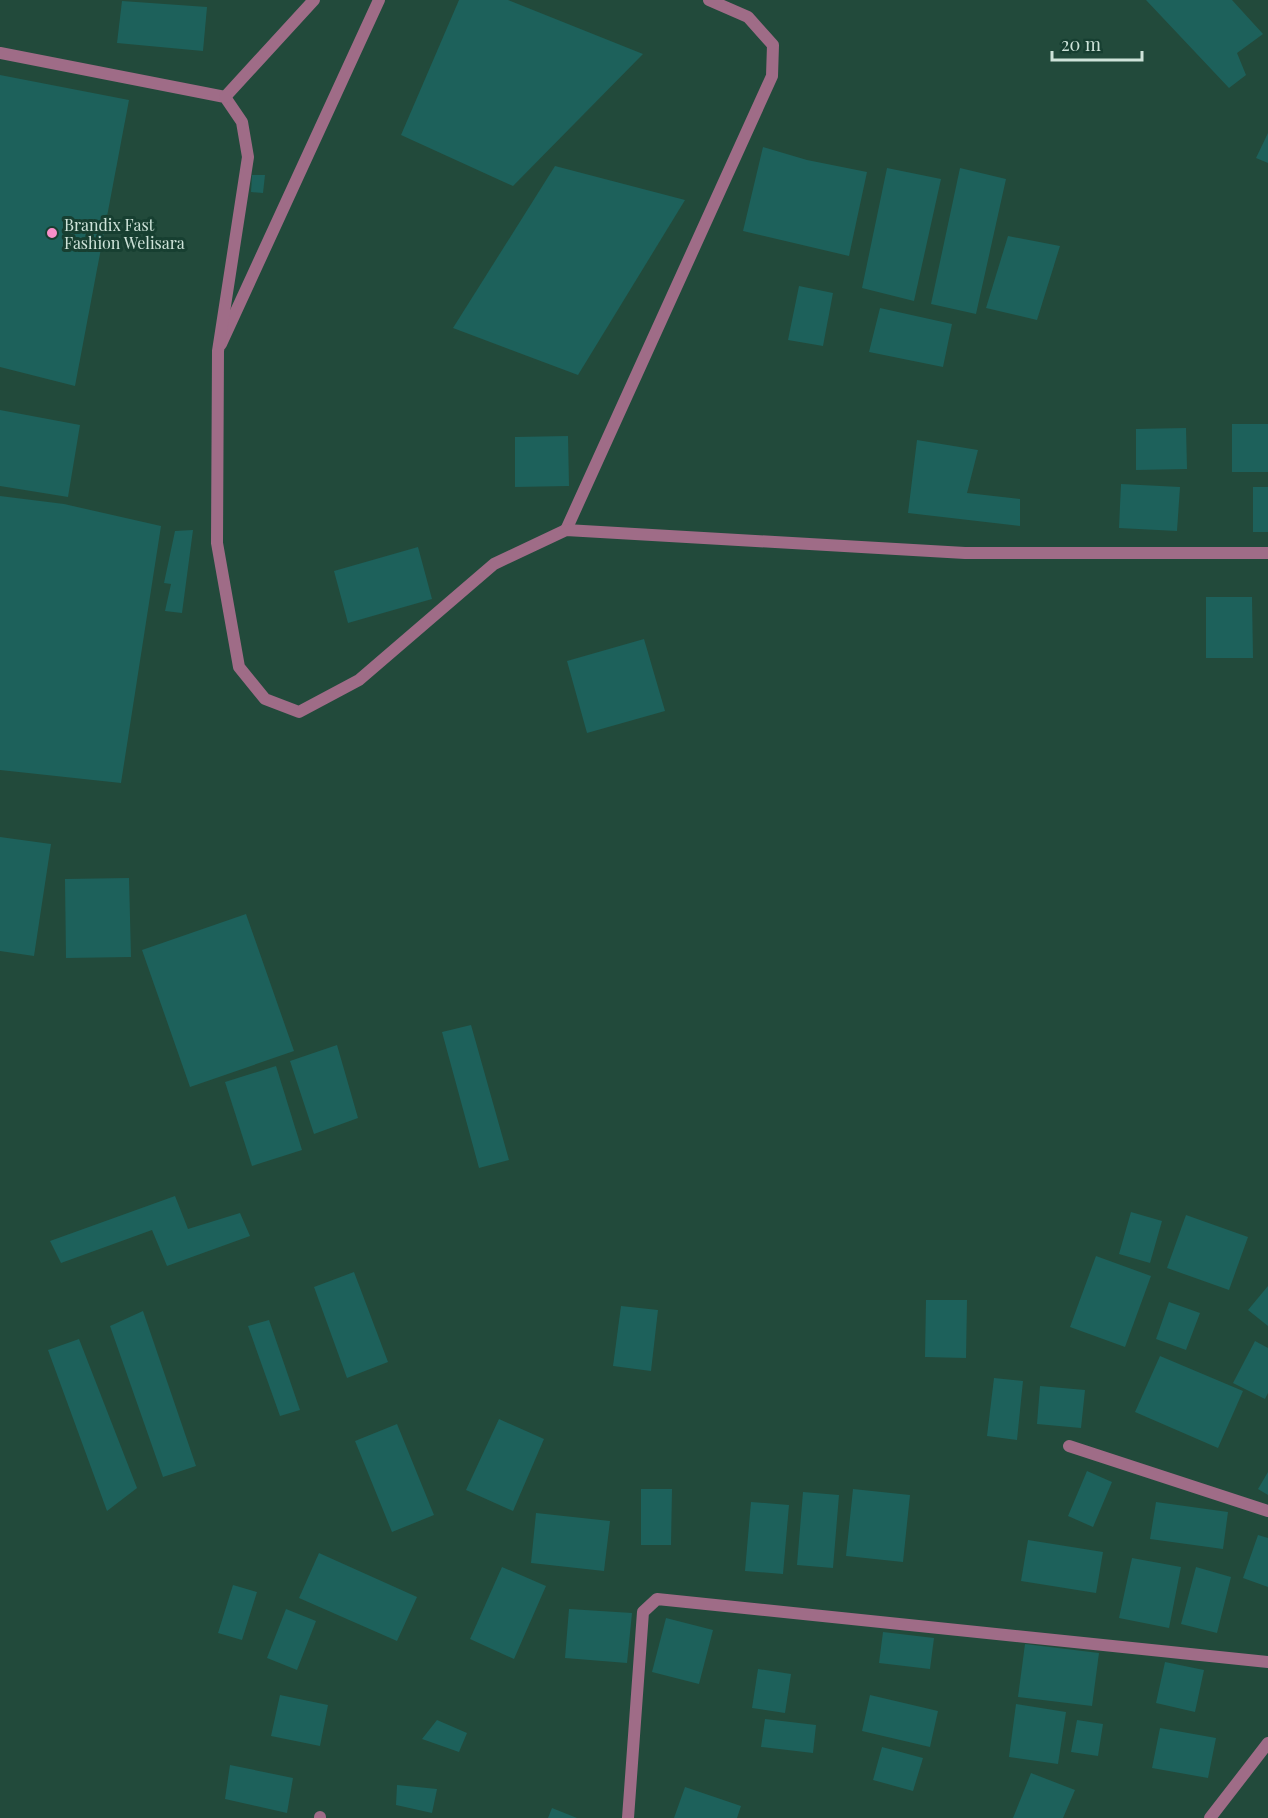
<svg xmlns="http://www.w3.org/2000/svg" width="1268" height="1818" font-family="'Playfair Display',serif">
	<rect width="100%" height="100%" fill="#224a3b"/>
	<g fill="#1d615b">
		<polygon points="459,0 508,0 643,54 513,186 401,135"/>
		<polygon points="1146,0 1232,0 1263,34 1237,53 1246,75 1229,88"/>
		<polygon points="122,1 207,7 203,51 117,43"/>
		<polygon points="0,75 129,100 75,386 0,367"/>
		<polygon points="1268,133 1268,163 1256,158"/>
		<polygon points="763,147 807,160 867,172 849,256 743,231"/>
		<polygon points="555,166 685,200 578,375 453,328"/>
		<polygon points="887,168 941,179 914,301 862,288"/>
		<polygon points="960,168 1006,179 976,314 931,304"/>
		<polygon points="252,175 265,175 263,193 251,192"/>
		<polygon points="1008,236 1060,246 1037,320 986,308"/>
		<polygon points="799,286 833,293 823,346 788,340"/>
		<polygon points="880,308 952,324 943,367 869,352"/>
		<polygon points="0,410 80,425 68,497 0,486"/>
		<rect x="1232" y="424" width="36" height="48"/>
		<polygon points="1186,428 1187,469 1136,470 1136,429"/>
		<polygon points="568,436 569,486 515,487 515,437"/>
		<polygon points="917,440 978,450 967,493 1020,499 1020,526 908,513"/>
		<polygon points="1121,484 1180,487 1177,531 1119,528"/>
		<rect x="1253" y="487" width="15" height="45"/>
		<polygon points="0,496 64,504 161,526 121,783 0,770"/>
		<polygon points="193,530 182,613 165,611 171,584 164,583 175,531"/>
		<polygon points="418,547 432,599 348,623 334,571"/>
		<polygon points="1206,597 1252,597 1253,658 1206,658"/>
		<polygon points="644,639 665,711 587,733 567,661"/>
		<polygon points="0,837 51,844 34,956 0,951"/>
		<polygon points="129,878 131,957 66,958 65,879"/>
		<polygon points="246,914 294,1051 190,1087 142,950"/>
		<polygon points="471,1025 509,1160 479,1168 442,1032"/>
		<polygon points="337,1045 358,1118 314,1134 290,1061"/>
		<polygon points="276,1066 302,1150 252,1166 225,1082"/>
		<polygon points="175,1196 188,1229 240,1213 250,1236 167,1266 152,1230 61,1263 50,1241"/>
		<polygon points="1131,1212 1162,1221 1150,1263 1119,1254"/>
		<polygon points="1186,1215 1248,1237 1229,1290 1167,1268"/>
		<polygon points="1096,1256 1151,1276 1125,1347 1070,1327"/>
		<polygon points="354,1272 388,1362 347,1378 314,1287"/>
		<polygon points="1268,1286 1268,1326 1248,1310"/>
		<polygon points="926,1300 967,1300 966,1358 925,1357"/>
		<polygon points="1169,1302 1200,1313 1186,1350 1156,1339"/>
		<polygon points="621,1306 658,1310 651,1371 613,1366"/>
		<polygon points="143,1311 196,1466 163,1477 110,1326"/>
		<polygon points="269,1320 300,1410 280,1416 248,1326"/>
		<polygon points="79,1339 137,1488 107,1511 48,1350"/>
		<polygon points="1255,1341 1268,1348 1268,1393 1265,1399 1233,1383"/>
		<polygon points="1160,1356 1243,1391 1218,1448 1135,1412"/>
		<polygon points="994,1378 1023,1381 1017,1440 987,1436"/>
		<polygon points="1040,1386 1085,1390 1081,1428 1037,1424"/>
		<polygon points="499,1419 544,1439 513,1511 466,1490"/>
		<polygon points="397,1424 434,1515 392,1532 355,1441"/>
		<polygon points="1087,1471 1112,1482 1093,1527 1068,1516"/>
		<polygon points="1268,1472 1268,1495 1258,1489"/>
		<polygon points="641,1489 672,1489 671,1545 641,1545"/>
		<polygon points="853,1489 910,1495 903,1562 846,1556"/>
		<polygon points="803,1492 839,1495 833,1568 797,1565"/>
		<polygon points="751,1502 789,1505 783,1574 745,1571"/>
		<polygon points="1156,1502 1228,1512 1223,1549 1150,1539"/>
		<polygon points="536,1513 610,1521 604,1571 531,1563"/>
		<polygon points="1258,1535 1268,1538 1268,1587 1243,1578"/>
		<polygon points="1028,1540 1103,1552 1096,1593 1021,1581"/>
		<polygon points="319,1553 417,1597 397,1641 299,1598"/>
		<polygon points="1132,1558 1181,1567 1169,1628 1119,1618"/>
		<polygon points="502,1567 546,1586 514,1659 470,1639"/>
		<polygon points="1196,1567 1231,1577 1217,1633 1181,1624"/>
		<polygon points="233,1585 257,1592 242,1640 218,1633"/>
		<polygon points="286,1609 316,1621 297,1670 267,1658"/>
		<polygon points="569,1609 632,1613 627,1663 565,1658"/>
		<polygon points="666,1618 713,1630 699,1684 652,1672"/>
		<polygon points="883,1632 934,1638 930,1669 879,1663"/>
		<polygon points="1025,1644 1099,1653 1092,1706 1018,1697"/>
		<polygon points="1165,1662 1204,1670 1195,1712 1156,1703"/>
		<polygon points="758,1669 791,1674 785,1713 752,1708"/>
		<polygon points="280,1695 328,1705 320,1746 271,1736"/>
		<polygon points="870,1695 938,1711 930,1747 862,1731"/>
		<polygon points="1016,1704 1066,1712 1058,1764 1009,1757"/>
		<polygon points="765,1719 816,1725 813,1753 761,1747"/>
		<polygon points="437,1720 467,1733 459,1752 422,1739"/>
		<polygon points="1077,1720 1103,1724 1098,1756 1071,1752"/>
		<polygon points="1160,1728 1216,1738 1208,1778 1152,1768"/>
		<polygon points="882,1747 923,1758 913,1791 873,1780"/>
		<polygon points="230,1765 293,1778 287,1813 225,1799"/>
		<polygon points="1031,1773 1075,1790 1063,1818 1013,1818"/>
		<polygon points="397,1785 437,1789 432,1813 396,1805"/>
		<polygon points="685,1787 741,1806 737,1818 674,1818"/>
		<polygon points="552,1808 577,1818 548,1818"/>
	</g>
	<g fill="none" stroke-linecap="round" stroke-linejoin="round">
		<g stroke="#9f6c87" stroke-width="12">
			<polyline points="221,344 379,0"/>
			<polyline points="566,530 772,76 773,45 748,17 709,0"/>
		</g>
		<g stroke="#9f6c87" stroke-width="12">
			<polyline points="0,53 225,97 242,122 248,157 218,351 217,543 239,667 265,699 299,712 359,680 494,564 566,530 965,553 1268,553"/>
			<polyline points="225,97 314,0"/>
			<polyline points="1069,1446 1268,1511"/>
			<polyline points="320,1818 320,1817"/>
			<polyline points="628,1818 643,1612 657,1599 1268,1662"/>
			<polyline points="1210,1818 1268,1743"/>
		</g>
	</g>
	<circle fill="#f98fc9" stroke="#173f31" stroke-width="2" cx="52" cy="233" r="6"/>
	<g text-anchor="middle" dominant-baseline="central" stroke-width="6" stroke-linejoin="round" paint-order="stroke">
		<g font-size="16" fill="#cee3d9" stroke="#173f31" text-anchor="start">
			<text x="64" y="224">Brandix Fast<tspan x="64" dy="18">Fashion Welisara</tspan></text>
		</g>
	</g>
	<path d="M1052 51v9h90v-9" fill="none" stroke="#cee3d9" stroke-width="3"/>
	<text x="1061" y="51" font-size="18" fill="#cee3d9" stroke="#173f31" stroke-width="4.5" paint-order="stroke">20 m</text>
</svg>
